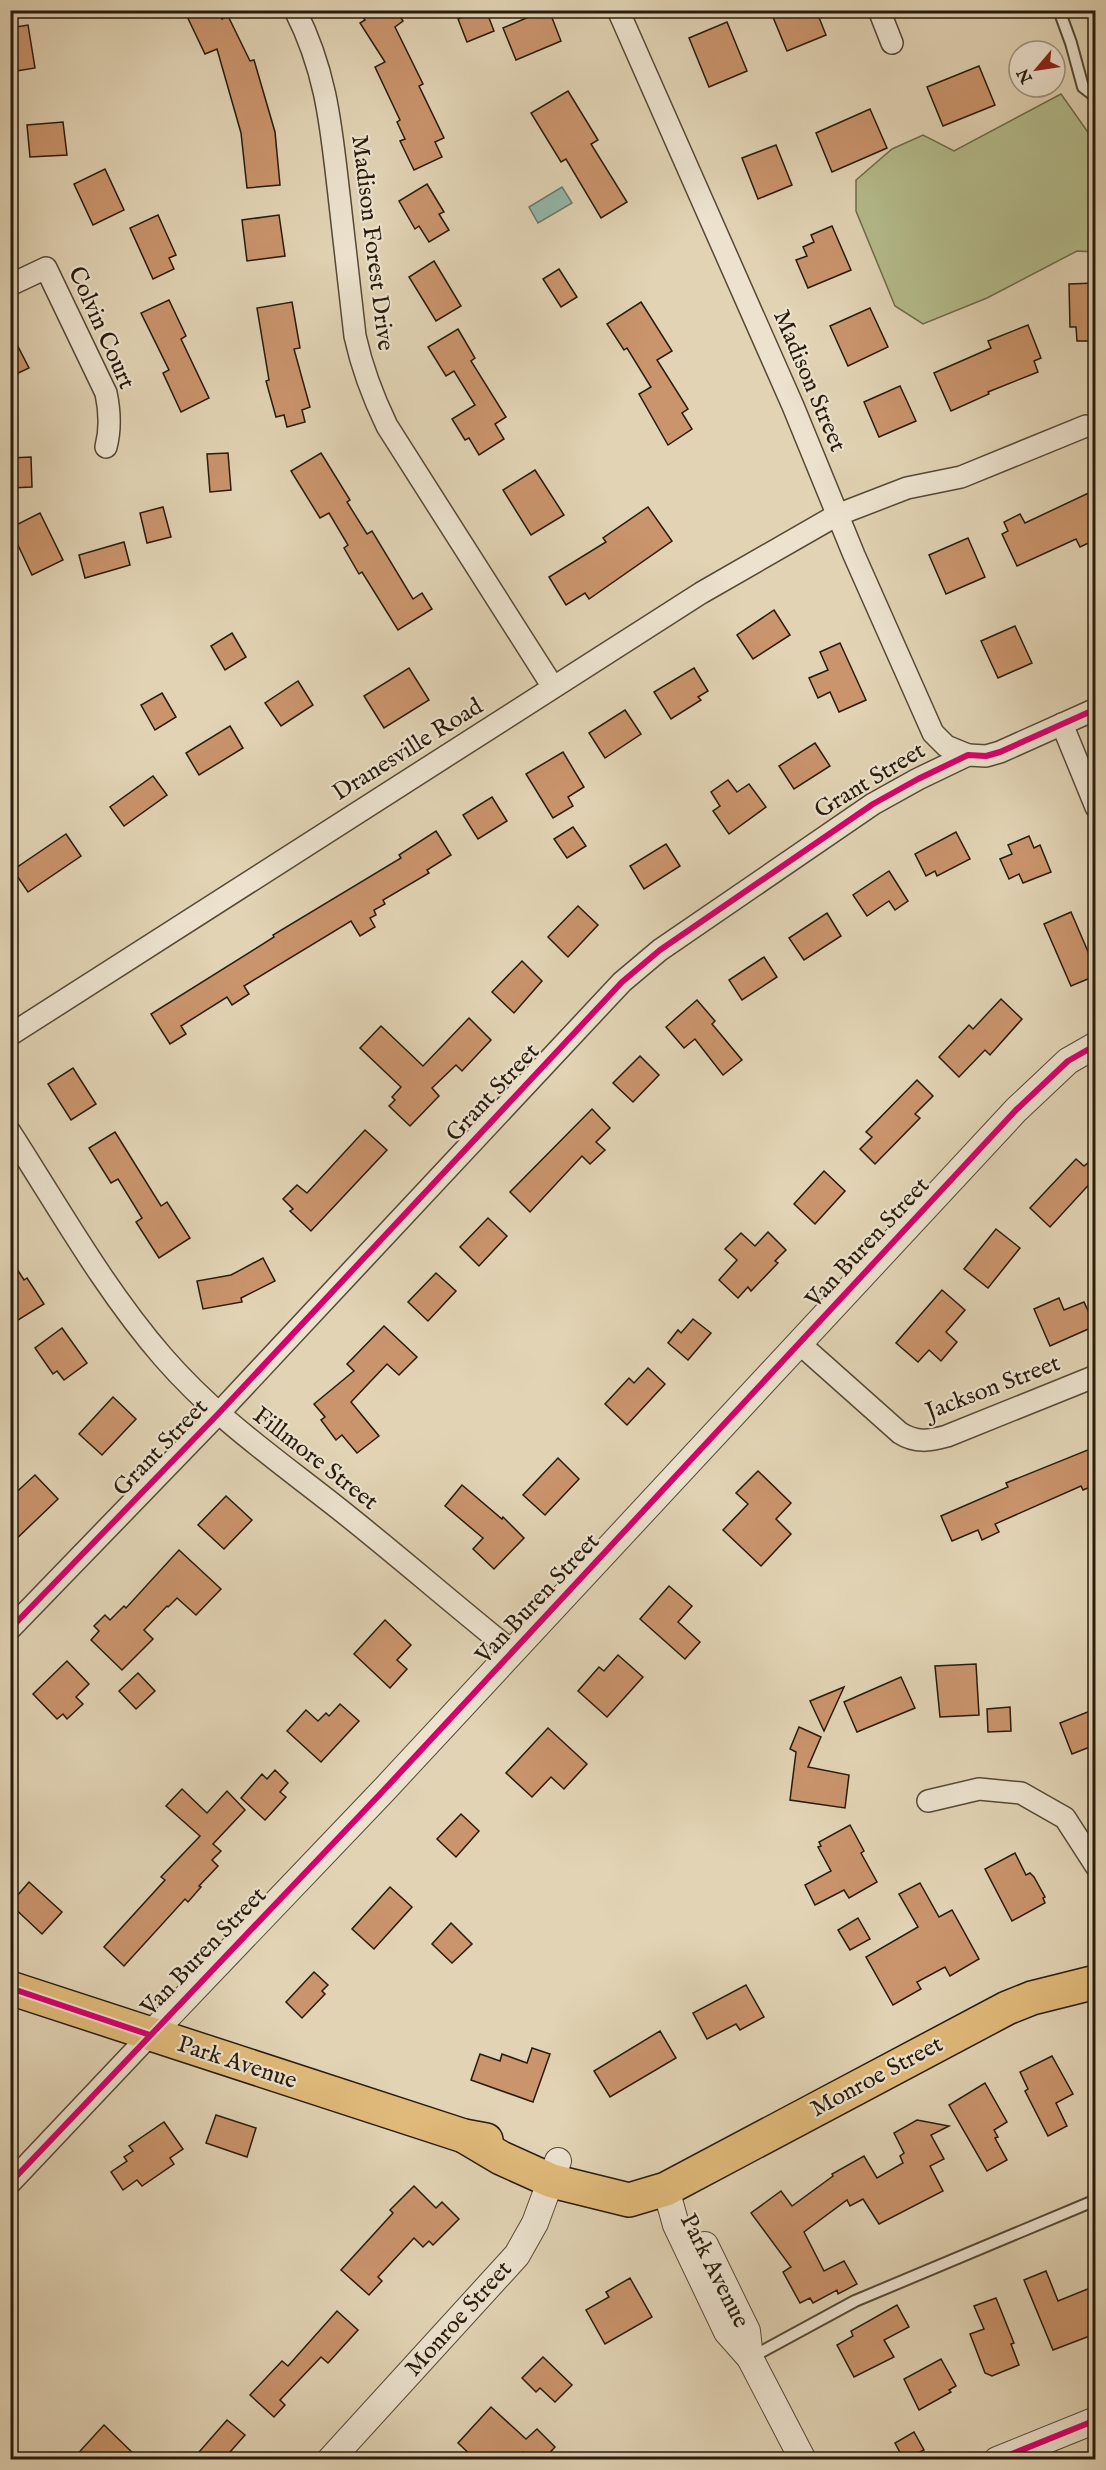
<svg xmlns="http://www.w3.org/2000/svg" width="1106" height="2470" font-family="'IM FELL English',serif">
	<rect width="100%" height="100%" fill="#e1d3b4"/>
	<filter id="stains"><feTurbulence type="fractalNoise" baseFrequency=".00333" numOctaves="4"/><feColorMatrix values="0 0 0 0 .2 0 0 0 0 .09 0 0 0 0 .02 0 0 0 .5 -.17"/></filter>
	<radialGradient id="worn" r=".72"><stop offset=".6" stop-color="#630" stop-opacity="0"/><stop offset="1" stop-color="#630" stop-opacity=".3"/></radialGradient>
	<polygon fill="#b4bc8c" stroke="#6e6c4c" stroke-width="1.5" points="1061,94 1092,138 1095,140 1095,252 1077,251 987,298 923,324 895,306 856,211 856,180 892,149 923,135 954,151"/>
	<polygon fill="#94b8aa" stroke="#69796b" stroke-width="1.5" points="562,187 572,203 538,223 529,207"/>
	<g fill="#ca946c" stroke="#281b0c" stroke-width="1.5">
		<polygon points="184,10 217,10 222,19 228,16 250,61 254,60 275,132 280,185 247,188 241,133 217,49 205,54"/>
		<polygon points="359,10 396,10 403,21 395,27 423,84 419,86 444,138 435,142 442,157 414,170 400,141 405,139 397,122 400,120 375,67 385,62 360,23 365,20"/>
		<polygon points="479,10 486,10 494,31 467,42 458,19"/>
		<polygon points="545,10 549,10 561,41 516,60 503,28"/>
		<polygon points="770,10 816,10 826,35 787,51"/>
		<polygon points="727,22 747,71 709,87 689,38"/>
		<polygon points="28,25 35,68 10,72 10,28"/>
		<polygon points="979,66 995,105 943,126 927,87"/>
		<polygon points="568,91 598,140 591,144 627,202 601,218 566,159 561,162 531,113"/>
		<polygon points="870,109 887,148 832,172 816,133"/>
		<polygon points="63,122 67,155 30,157 27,125"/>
		<polygon points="776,145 792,185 758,199 742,158"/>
		<polygon points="105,169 124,210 93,225 74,184"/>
		<polygon points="427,184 444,212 439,214 449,230 429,242 419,226 415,229 399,201"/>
		<polygon points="158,215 176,255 169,258 174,269 153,279 130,228"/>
		<polygon points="279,215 285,256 247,261 242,220"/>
		<polygon points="832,226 851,270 808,288 796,260 807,256 803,247 814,242 811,235"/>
		<polygon points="434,261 461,306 436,321 409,277"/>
		<polygon points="559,269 577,297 561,307 543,279"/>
		<polygon points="1095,283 1094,341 1077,341 1076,327 1070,327 1069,284"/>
		<polygon points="169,300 186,336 181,339 209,398 181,412 163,373 169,370 141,313"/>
		<polygon points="292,302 300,348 294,349 310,407 302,410 305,422 287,427 284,415 276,417 266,381 269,380 257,308"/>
		<polygon points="641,302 672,351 657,360 688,409 682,413 692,429 668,445 639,394 651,387 627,348 624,350 607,324"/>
		<polygon points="870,308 888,347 848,366 830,326"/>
		<polygon points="1028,325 1041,358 1034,361 1038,372 988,392 989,394 951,411 934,373 991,348 988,341"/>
		<polygon points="458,329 475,358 471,361 506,417 495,424 504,439 479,455 469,438 465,440 452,419 475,405 454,371 446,376 428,347"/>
		<polygon points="10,331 29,368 10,377"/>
		<polygon points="900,386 916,421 879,437 864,402"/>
		<polygon points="228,453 231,490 210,492 207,454"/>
		<polygon points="321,453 350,500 347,502 367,534 372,531 413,599 422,593 432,609 398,630 362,572 359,574 344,548 348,545 329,513 320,518 291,471"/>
		<polygon points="31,457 32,487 10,488 10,458"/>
		<polygon points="535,470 564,515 531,535 503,490"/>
		<polygon points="1095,490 1095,540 1080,547 1076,539 1017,566 1002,534 1008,531 1004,522 1020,514 1025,523"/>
		<polygon points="163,507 171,537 147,543 140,513"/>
		<polygon points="648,507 672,541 589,599 585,593 566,605 549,577 606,542 603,538"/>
		<polygon points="40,513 63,560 32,575 10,528"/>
		<polygon points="968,538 985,577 946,594 929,555"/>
		<polygon points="124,542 130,565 85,578 79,555"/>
		<polygon points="774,610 790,635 753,659 737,635"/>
		<polygon points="1015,626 1032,663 998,678 981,641"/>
		<polygon points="232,633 246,657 225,670 211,646"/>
		<polygon points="840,643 866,700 839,712 830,692 818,698 809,678 828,670 820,652"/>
		<polygon points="409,668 429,700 384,728 364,696"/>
		<polygon points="694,668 708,691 698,697 701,700 671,719 654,692"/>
		<polygon points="298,681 313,705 281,726 265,703"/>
		<polygon points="162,693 176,717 155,730 141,705"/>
		<polygon points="625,710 641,734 605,758 589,733"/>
		<polygon points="230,726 243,748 199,775 186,753"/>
		<polygon points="815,743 830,766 794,789 779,766"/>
		<polygon points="563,752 584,787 568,797 573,806 553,818 526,774"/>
		<polygon points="153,776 167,795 124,826 110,807"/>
		<polygon points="728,780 737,792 749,784 766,807 729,834 713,811 720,806 711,792"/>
		<polygon points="492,797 507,821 478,839 463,815"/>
		<polygon points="573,827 586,846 567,858 554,839"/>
		<polygon points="436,831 451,855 427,870 429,873 383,900 385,904 374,910 376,915 370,918 375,927 360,936 351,921 244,986 249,994 232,1005 227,997 181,1026 186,1034 170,1044 151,1014 274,937 273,935 401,858 399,855"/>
		<polygon points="956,832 970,859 937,876 935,871 926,876 915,854"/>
		<polygon points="66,834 81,856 28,892 13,870"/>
		<polygon points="1029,836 1034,848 1040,845 1051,872 1023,883 1019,874 1009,879 1000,859 1012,854 1008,845"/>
		<polygon points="666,844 680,866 644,889 630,866"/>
		<polygon points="889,871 908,901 895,910 889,901 867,916 853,895"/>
		<polygon points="578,906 598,925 568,957 548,937"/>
		<polygon points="1071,912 1095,968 1095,976 1071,986 1044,924"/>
		<polygon points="827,913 841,936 804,960 789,938"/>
		<polygon points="764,957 777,977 742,1000 729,980"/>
		<polygon points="522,961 542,981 514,1013 492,992"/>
		<polygon points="1001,999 1022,1019 990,1055 985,1050 959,1077 939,1057 969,1025 973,1029"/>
		<polygon points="697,1000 715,1021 712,1024 742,1060 723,1075 695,1039 684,1048 666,1027"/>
		<polygon points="469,1018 491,1040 462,1071 456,1065 432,1088 439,1096 410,1126 389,1106 395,1100 392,1097 401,1087 360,1048 381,1026 423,1066"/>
		<polygon points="640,1056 659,1075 633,1102 613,1083"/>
		<polygon points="73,1068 96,1104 71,1120 48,1084"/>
		<polygon points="917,1080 933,1096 915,1114 920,1118 875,1164 860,1149 872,1137 866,1132"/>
		<polygon points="592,1109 610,1128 596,1142 605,1150 590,1164 582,1156 530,1212 510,1192"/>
		<polygon points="365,1130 387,1150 311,1231 290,1211 293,1209 283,1199 297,1185 307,1193"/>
		<polygon points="115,1132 161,1206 167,1202 190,1238 159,1258 136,1222 142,1218 118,1179 111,1183 89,1148"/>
		<polygon points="1095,1157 1095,1178 1050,1227 1030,1208 1076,1159 1084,1166"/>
		<polygon points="824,1171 845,1191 815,1224 794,1204"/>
		<polygon points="488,1218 507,1236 479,1266 460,1247"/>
		<polygon points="996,1229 1020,1248 988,1288 964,1269"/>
		<polygon points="768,1232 786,1250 775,1261 778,1263 751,1291 748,1287 738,1298 719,1280 737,1260 725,1249 741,1233 755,1246"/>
		<polygon points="10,1258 24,1280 27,1278 44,1304 10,1325"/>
		<polygon points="263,1258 275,1281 241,1298 242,1302 203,1309 197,1281 231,1275"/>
		<polygon points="436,1273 456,1291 428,1321 408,1302"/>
		<polygon points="942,1290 965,1310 946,1332 957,1342 941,1361 929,1350 918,1362 896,1343"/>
		<polygon points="1059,1298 1064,1310 1084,1302 1095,1326 1050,1346 1034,1309"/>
		<polygon points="693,1319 711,1333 688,1360 668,1343 678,1330 681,1333"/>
		<polygon points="384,1326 417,1357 399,1375 387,1364 351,1402 379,1436 357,1453 342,1435 336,1440 321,1420 325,1417 314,1404 354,1371 347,1364"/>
		<polygon points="62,1328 87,1363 64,1380 57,1371 53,1374 35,1348"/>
		<polygon points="648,1368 665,1384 627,1425 605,1404 629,1378 634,1383"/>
		<polygon points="113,1397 136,1419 102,1455 79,1434"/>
		<polygon points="1095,1447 1095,1485 1083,1490 1081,1486 995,1524 999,1532 982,1540 978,1530 952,1541 941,1516 1008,1487 1006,1483"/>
		<polygon points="558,1458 579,1479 545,1515 523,1495"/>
		<polygon points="758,1471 791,1503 776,1519 791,1534 761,1566 723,1530 748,1504 736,1493"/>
		<polygon points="35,1475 58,1499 10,1545 10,1498"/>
		<polygon points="462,1485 502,1519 503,1517 524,1538 494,1569 473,1549 483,1538 445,1506"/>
		<polygon points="226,1496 252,1520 224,1549 198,1525"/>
		<polygon points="179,1550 221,1589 196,1615 177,1598 168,1607 167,1606 144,1630 153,1639 122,1670 91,1640 99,1631 94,1626 105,1615 110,1620 124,1606 126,1608"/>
		<polygon points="669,1586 692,1606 678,1622 700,1642 685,1659 640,1619"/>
		<polygon points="385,1620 411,1645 397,1660 407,1669 390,1688 354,1654"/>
		<polygon points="618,1655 643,1677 607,1717 578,1691 599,1667 604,1671"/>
		<polygon points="67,1661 89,1684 76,1697 83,1704 67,1719 63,1714 57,1719 33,1694"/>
		<polygon points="976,1664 979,1715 940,1717 935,1666"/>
		<polygon points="138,1673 155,1691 136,1709 119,1691"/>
		<polygon points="901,1677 915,1708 857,1732 844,1702"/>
		<polygon points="844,1687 824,1731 810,1701"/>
		<polygon points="340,1704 359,1721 321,1762 287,1731 306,1710 318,1721 326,1713 329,1716"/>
		<polygon points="1010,1707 1011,1731 988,1732 987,1709"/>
		<polygon points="1095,1709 1095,1745 1072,1754 1060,1723"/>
		<polygon points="799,1727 821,1737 808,1767 849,1775 845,1808 790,1800 796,1752 790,1749"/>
		<polygon points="548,1728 587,1764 564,1789 551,1777 532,1797 506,1773"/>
		<polygon points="275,1770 288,1783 280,1792 286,1797 265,1820 241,1798 262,1774 267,1779"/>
		<polygon points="182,1789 207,1813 227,1791 245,1810 213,1844 221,1851 212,1860 218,1866 199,1886 201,1887 188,1902 185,1899 124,1966 104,1947 165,1880 161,1877 200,1836 166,1806"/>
		<polygon points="461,1814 479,1831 456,1857 437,1839"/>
		<polygon points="850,1825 864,1851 861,1853 877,1882 849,1898 844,1890 815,1905 805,1885 831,1871 818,1847 821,1846 819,1842"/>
		<polygon points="1015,1853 1026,1875 1030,1873 1034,1877 1045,1897 1043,1898 1045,1903 1012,1921 985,1869"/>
		<polygon points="29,1882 62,1912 42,1934 10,1904"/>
		<polygon points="920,1883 939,1917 952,1910 979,1959 950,1976 945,1967 917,1982 921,1989 893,2005 866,1957 918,1927 899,1894"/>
		<polygon points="390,1887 412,1907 374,1949 352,1929"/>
		<polygon points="858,1918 870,1939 850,1950 838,1930"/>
		<polygon points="451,1923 472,1944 452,1963 432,1944"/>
		<polygon points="314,1972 328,1985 322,1991 325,1994 302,2018 286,2002"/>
		<polygon points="746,1985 764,2017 740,2030 736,2024 707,2039 693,2013"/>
		<polygon points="660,2031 676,2058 610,2097 594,2071"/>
		<polygon points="532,2048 550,2054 533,2102 471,2080 480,2054 500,2061 502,2054 527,2063"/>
		<polygon points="1052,2056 1073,2094 1056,2103 1067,2126 1048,2136 1025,2091 1028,2089 1020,2072"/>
		<polygon points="985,2083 1007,2122 994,2130 998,2137 995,2138 1007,2160 987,2171 949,2105"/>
		<polygon points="216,2115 256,2128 247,2157 206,2143"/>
		<polygon points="917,2120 949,2126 931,2135 944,2159 930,2166 943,2191 879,2224 863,2199 850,2206 847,2200 804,2232 824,2271 844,2261 857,2284 838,2294 837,2290 813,2303 810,2298 800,2303 783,2272 791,2267 751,2213 781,2191 792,2206 833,2176 832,2174 864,2156 877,2178 903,2163 900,2156 904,2153 894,2133"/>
		<polygon points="164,2122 183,2149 170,2158 174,2164 142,2186 137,2180 123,2190 111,2172 127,2161 124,2157 133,2151 129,2146"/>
		<polygon points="414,2186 436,2208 442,2202 459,2219 433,2245 429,2241 423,2247 414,2238 378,2277 382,2281 369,2295 341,2270 393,2213 390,2210"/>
		<polygon points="1046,2271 1058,2301 1095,2286 1095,2334 1053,2350 1024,2280"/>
		<polygon points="630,2278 652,2317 605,2344 586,2310 609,2297 606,2292"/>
		<polygon points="996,2298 1014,2343 1011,2344 1019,2365 992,2376 985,2373 970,2334 984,2329 974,2306"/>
		<polygon points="897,2305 909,2327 884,2340 894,2357 854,2377 837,2345 853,2336 851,2331"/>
		<polygon points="337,2311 358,2330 328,2363 321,2357 280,2400 285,2405 274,2417 250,2395 282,2361 288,2366"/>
		<polygon points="543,2357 572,2385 555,2402 540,2388 536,2392 522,2378"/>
		<polygon points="941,2359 956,2386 949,2390 951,2392 919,2410 904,2379"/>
		<polygon points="491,2407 526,2439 537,2429 555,2447 543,2460 531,2460 523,2452 516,2460 476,2460 458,2443"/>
		<polygon points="227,2420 245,2435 223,2460 192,2460"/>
		<polygon points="104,2425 140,2460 72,2460"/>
		<polygon points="914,2432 924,2450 904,2460 895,2443"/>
	</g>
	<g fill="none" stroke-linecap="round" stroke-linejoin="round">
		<g stroke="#564936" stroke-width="14">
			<g id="service">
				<polyline points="1059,10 1071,43 1083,87 1096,97"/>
				<polyline points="750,2358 855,2301 1096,2200"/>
			</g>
		</g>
		<g stroke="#564936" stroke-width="24">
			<g id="minor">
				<path d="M295,10C327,73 331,127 339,195C344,242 350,289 355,336C362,368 373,397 387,426L553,687"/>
				<polyline points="618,10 793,406 854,555 933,733 946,746 968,755"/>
				<polyline points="879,10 892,43"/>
				<path d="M10,285L46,268L106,393C110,412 111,428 106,447"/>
				<polyline points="1062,724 1096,807"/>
				<polyline points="10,1035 701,593 837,515 907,488 961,477 1086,426"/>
				<path d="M10,1132C59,1208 104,1289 163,1357C215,1417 273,1457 334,1505C395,1553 453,1604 513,1652"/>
				<path d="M800,1344L900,1433C916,1443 929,1441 947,1436L1096,1376"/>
				<polyline points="10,1629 218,1414 622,982 660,950 873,804 918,779 968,755 986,756 1000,752 1096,709"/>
				<polyline points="928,1801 979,1789 1021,1793 1065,1818 1096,1866"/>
				<polyline points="10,2183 150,2035"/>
			</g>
		</g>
		<g stroke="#564936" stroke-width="28">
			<g id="tertiary">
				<polyline points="150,2035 383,1791 1016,1110 1068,1061 1096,1045"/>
				<polyline points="666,2189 676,2225 727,2332 750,2358 803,2460"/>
				<polyline points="705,2245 747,2331 750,2358"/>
				<polyline points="330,2460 517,2255 535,2223 558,2161"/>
				<polyline points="997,2460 1096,2420"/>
			</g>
		</g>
		<g stroke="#281b0c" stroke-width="36">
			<g id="primary">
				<polyline points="10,1988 464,2136 486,2140"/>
				<polyline points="464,2136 501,2158 552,2181 629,2200 666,2189 1007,2008 1032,1998 1096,1982"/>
			</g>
		</g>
		<use href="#service" stroke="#ece2ce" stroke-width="10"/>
		<use href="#minor" stroke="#ece2ce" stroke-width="21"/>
		<use href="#tertiary" stroke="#ece2ce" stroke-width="26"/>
		<use href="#primary" stroke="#e0ba7a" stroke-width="33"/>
		<g stroke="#ece2ce" stroke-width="10">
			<g id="cycleway">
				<polyline points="10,1629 218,1414 622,982 660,950 873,804 918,779 968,755 986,756 1000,752 1096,709"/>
				<polyline points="10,1988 150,2035"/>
				<polyline points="10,2183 383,1791 1016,1110 1068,1061 1096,1045"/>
				<polyline points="997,2460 1096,2420"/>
			</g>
		</g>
		<use href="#cycleway" stroke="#d6006c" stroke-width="6"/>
	</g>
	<g text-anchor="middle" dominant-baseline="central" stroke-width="4.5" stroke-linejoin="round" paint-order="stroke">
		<g font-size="24" fill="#281b0c" stroke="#ece2ce">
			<text transform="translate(372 243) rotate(83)">Madison Forest Drive</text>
			<text transform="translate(101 328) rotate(66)">Colvin Court</text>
			<text transform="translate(809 381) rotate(67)">Madison Street</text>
			<text transform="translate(408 750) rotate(-32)">Dranesville Road</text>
			<text transform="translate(870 781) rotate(-31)">Grant Street</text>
			<text transform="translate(493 1093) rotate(-47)">Grant Street</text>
			<text transform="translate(868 1243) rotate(-47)">Van Buren Street</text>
			<text transform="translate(993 1388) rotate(-21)">Jackson Street</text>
			<text transform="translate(161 1448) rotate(-46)">Grant Street</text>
			<text transform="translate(315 1459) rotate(38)">Fillmore Street</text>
			<text transform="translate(538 1599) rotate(-47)">Van Buren Street</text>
			<text transform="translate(204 1952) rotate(-46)">Van Buren Street</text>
			<text transform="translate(237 2063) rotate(18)">Park Avenue</text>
			<text transform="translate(877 2077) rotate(-28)">Monroe Street</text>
			<text transform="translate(714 2271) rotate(63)">Park Avenue</text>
			<text transform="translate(459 2319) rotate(-48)">Monroe Street</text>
		</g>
	</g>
	<rect width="1106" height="2470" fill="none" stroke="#e1d3b4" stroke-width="36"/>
	<rect x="12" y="12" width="1082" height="2446" fill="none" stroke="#281b0c" stroke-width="3"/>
	<rect x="18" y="18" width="1070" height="2434" fill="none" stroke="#281b0c" stroke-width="1.5"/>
	<g transform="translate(1037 69) rotate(241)"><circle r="28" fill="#ece2ce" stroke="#9e9280" stroke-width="1.5"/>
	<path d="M0-4.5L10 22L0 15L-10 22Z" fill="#8f2418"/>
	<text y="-9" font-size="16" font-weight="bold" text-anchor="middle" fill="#281b0c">N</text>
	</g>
	<rect width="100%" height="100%" filter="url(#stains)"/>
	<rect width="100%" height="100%" fill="url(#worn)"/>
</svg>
